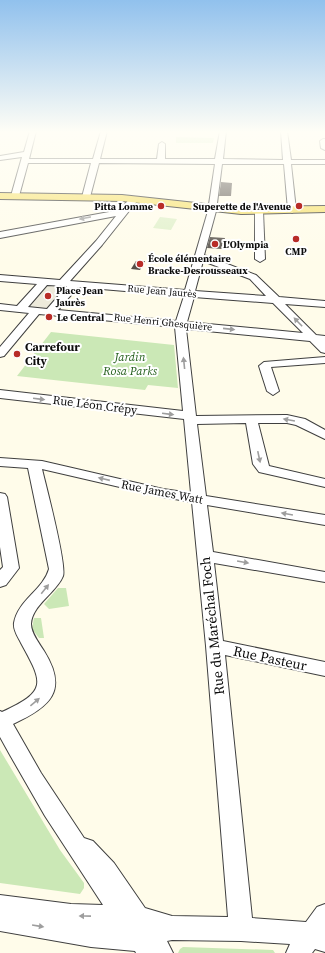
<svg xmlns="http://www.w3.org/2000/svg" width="325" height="953" font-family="'Source Serif 4',serif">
	<rect width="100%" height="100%" fill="#fffcea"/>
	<g fill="#cbe8b6">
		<polygon points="176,137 214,138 213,143 176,143"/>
		<polygon points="51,332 174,345 178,388 148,385 145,390 17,376"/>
		<polygon points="58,588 66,588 69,606 49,609 44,604"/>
		<polygon points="34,618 41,618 44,638 39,638 32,629"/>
		<polygon points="0,750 60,850 84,883 84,888 80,894 0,883"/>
		<polygon points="183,947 273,950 275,953 178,953 180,949"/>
	</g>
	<polygon fill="#deefc7" points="160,217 177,219 171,230 153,228"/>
	<polygon fill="#edeadb" points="40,281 81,284 57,312 13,308"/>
	<g fill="#544e48">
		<polygon points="221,182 232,183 231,196 219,196"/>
		<polygon points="210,237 225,238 222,249 207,248"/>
		<polygon points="136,261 145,261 140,270 131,269"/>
	</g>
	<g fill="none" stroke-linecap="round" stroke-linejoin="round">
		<g stroke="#3f3f3f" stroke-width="2">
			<g id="minor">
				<path d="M30,131H36L29,159H93L101,131H107L100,159H157L159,144L162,142L165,144V159H215L220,131H226L223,159L283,160L281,131H287L291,160H325V164H291L296,210L292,213L288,210L284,164H222L216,211L204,255L256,275L279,297L325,301V307L285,304L316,335L325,336V353L321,352L310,341L186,329L196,416L287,415L305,419L325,430V439L296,425L287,423H258L269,466L325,479V487L259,472L253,464L246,423L197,424L206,496L325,515V525L207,505L213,552L325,572V582L214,563L223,641L325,662V676L225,655L252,918L306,922L317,907L325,904V952L315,949L312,953H286L290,944L241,941L172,940L167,941L173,953H136L135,951L91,947L0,931V895L71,904L103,905L45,816L10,755L0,737V711L2,712C48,691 43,683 21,643C18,637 13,630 14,623C18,600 43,590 49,569L28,468L0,466V458L42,461L163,489L191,493L184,419L0,398V390L183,411L175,327L39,314L4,356L0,357V347L29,313L0,310V304L17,306L37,284L0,281V275L60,280L96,241L116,216L0,238V232L120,210L131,197H137V201L102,245L70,281L185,290L208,211L215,164L99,163L90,197L86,199L82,197L91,163H28L19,196L15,198L11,196L22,157L0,160V156L24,152ZM203,261L250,279L266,296L195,291ZM47,285L67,286L47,309L28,307ZM78,287L184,296L176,321L58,310ZM194,297L273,303L303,333L187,322ZM42,469L163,497L192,502L206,646L228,917L172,916L145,908L114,863L93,841L84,838L41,773L13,724C50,707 69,691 44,651C39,643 31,633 31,624C32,605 56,593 63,576C67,565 46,486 42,469Z"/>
				<polygon points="323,139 325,139 325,150 321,148 320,141"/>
				<polygon points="259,208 263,211 265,259 260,262 255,259 255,211"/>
				<polygon points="325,357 325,363 271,367 279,391 273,395 267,391 259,366 264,362"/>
				<polygon points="0,493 5,494 7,497 19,568 6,585 0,587 0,570 3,567 0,547"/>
			</g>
		</g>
		<g stroke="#1d1d1d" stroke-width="2">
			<polygon id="major" points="0,193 122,195 233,207 325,206 325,212 241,214 122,201 0,199"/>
		</g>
		<use href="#minor" fill="#fff" fill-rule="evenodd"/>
		<use href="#major" fill="#f6df63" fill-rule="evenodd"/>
	</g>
	<defs><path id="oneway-solid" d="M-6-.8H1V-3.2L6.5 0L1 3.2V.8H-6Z"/></defs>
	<g fill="#9e9e9e">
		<use href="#oneway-solid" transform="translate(85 218) rotate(169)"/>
		<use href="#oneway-solid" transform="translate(298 322) rotate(-134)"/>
		<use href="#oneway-solid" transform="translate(229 329) rotate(6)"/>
		<use href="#oneway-solid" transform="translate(184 363) rotate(-96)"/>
		<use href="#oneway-solid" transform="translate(39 399) rotate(7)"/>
		<use href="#oneway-solid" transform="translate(168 414) rotate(7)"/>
		<use href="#oneway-solid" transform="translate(289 420) rotate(-170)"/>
		<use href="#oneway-solid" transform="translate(259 457) rotate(78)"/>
		<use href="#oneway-solid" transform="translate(104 479) rotate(-167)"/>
		<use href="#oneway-solid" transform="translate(287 514) rotate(-170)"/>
		<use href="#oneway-solid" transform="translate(243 562) rotate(10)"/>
		<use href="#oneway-solid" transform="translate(45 589) rotate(-51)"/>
		<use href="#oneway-solid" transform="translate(35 702) rotate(-40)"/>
		<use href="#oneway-solid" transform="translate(85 916) rotate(-179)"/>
		<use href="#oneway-solid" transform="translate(38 926) rotate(9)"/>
	</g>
	<linearGradient id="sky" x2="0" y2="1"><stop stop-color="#91c1ed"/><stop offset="0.5" stop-color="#fffef6"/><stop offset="1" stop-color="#fffef6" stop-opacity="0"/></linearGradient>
	<rect width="325" height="264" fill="url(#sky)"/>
	<g fill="#b82c27" stroke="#fff" stroke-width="1.5">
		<circle cx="161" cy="206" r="4"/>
		<circle cx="299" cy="206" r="4"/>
		<circle cx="296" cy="239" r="4"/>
		<circle cx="215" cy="244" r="4"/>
		<circle cx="140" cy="264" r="4"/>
		<circle cx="48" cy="296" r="4"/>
		<circle cx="49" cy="317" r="4"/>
		<circle cx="17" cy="354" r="4"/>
	</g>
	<g text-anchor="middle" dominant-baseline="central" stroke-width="4" stroke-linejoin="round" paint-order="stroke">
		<g font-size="10" font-weight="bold" fill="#0c0c0c" stroke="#fff" text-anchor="start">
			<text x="153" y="206" text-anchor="end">Pitta Lomme</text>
			<text x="291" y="206" text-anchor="end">Superette de l'Avenue</text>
			<text x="223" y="244">L'Olympia</text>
			<text x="296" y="251" text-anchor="middle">CMP</text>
			<text x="148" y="258">École élémentaire<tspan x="148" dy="12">Bracke-Desrousseaux</tspan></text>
			<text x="56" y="290">Place Jean<tspan x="56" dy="12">Jaurès</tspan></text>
			<text x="57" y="317">Le Central</text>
		</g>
		<g font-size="10" fill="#0c0c0c" stroke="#fff">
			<text transform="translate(162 291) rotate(5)">Rue Jean Jaurès</text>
			<text transform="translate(163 322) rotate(6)">Rue Henri Ghesquière</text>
		</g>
		<g font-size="12" font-weight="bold" fill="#0c0c0c" stroke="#fff" text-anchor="start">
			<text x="25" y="347">Carrefour<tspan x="25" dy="14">City</tspan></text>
		</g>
		<g font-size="12" font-style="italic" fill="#26611e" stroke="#fff">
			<text x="130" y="357">Jardin<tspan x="130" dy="14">Rosa Parks</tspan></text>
		</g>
		<g font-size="12" fill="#0c0c0c" stroke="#fff">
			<text transform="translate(95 405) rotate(7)">Rue Léon Crépy</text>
			<text transform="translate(162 492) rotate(11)">Rue James Watt</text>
		</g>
		<g font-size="14" fill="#0c0c0c" stroke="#fff">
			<text transform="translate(212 626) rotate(-96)">Rue du Maréchal Foch</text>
			<text transform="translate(270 658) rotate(12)">Rue Pasteur</text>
		</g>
	</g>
</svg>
